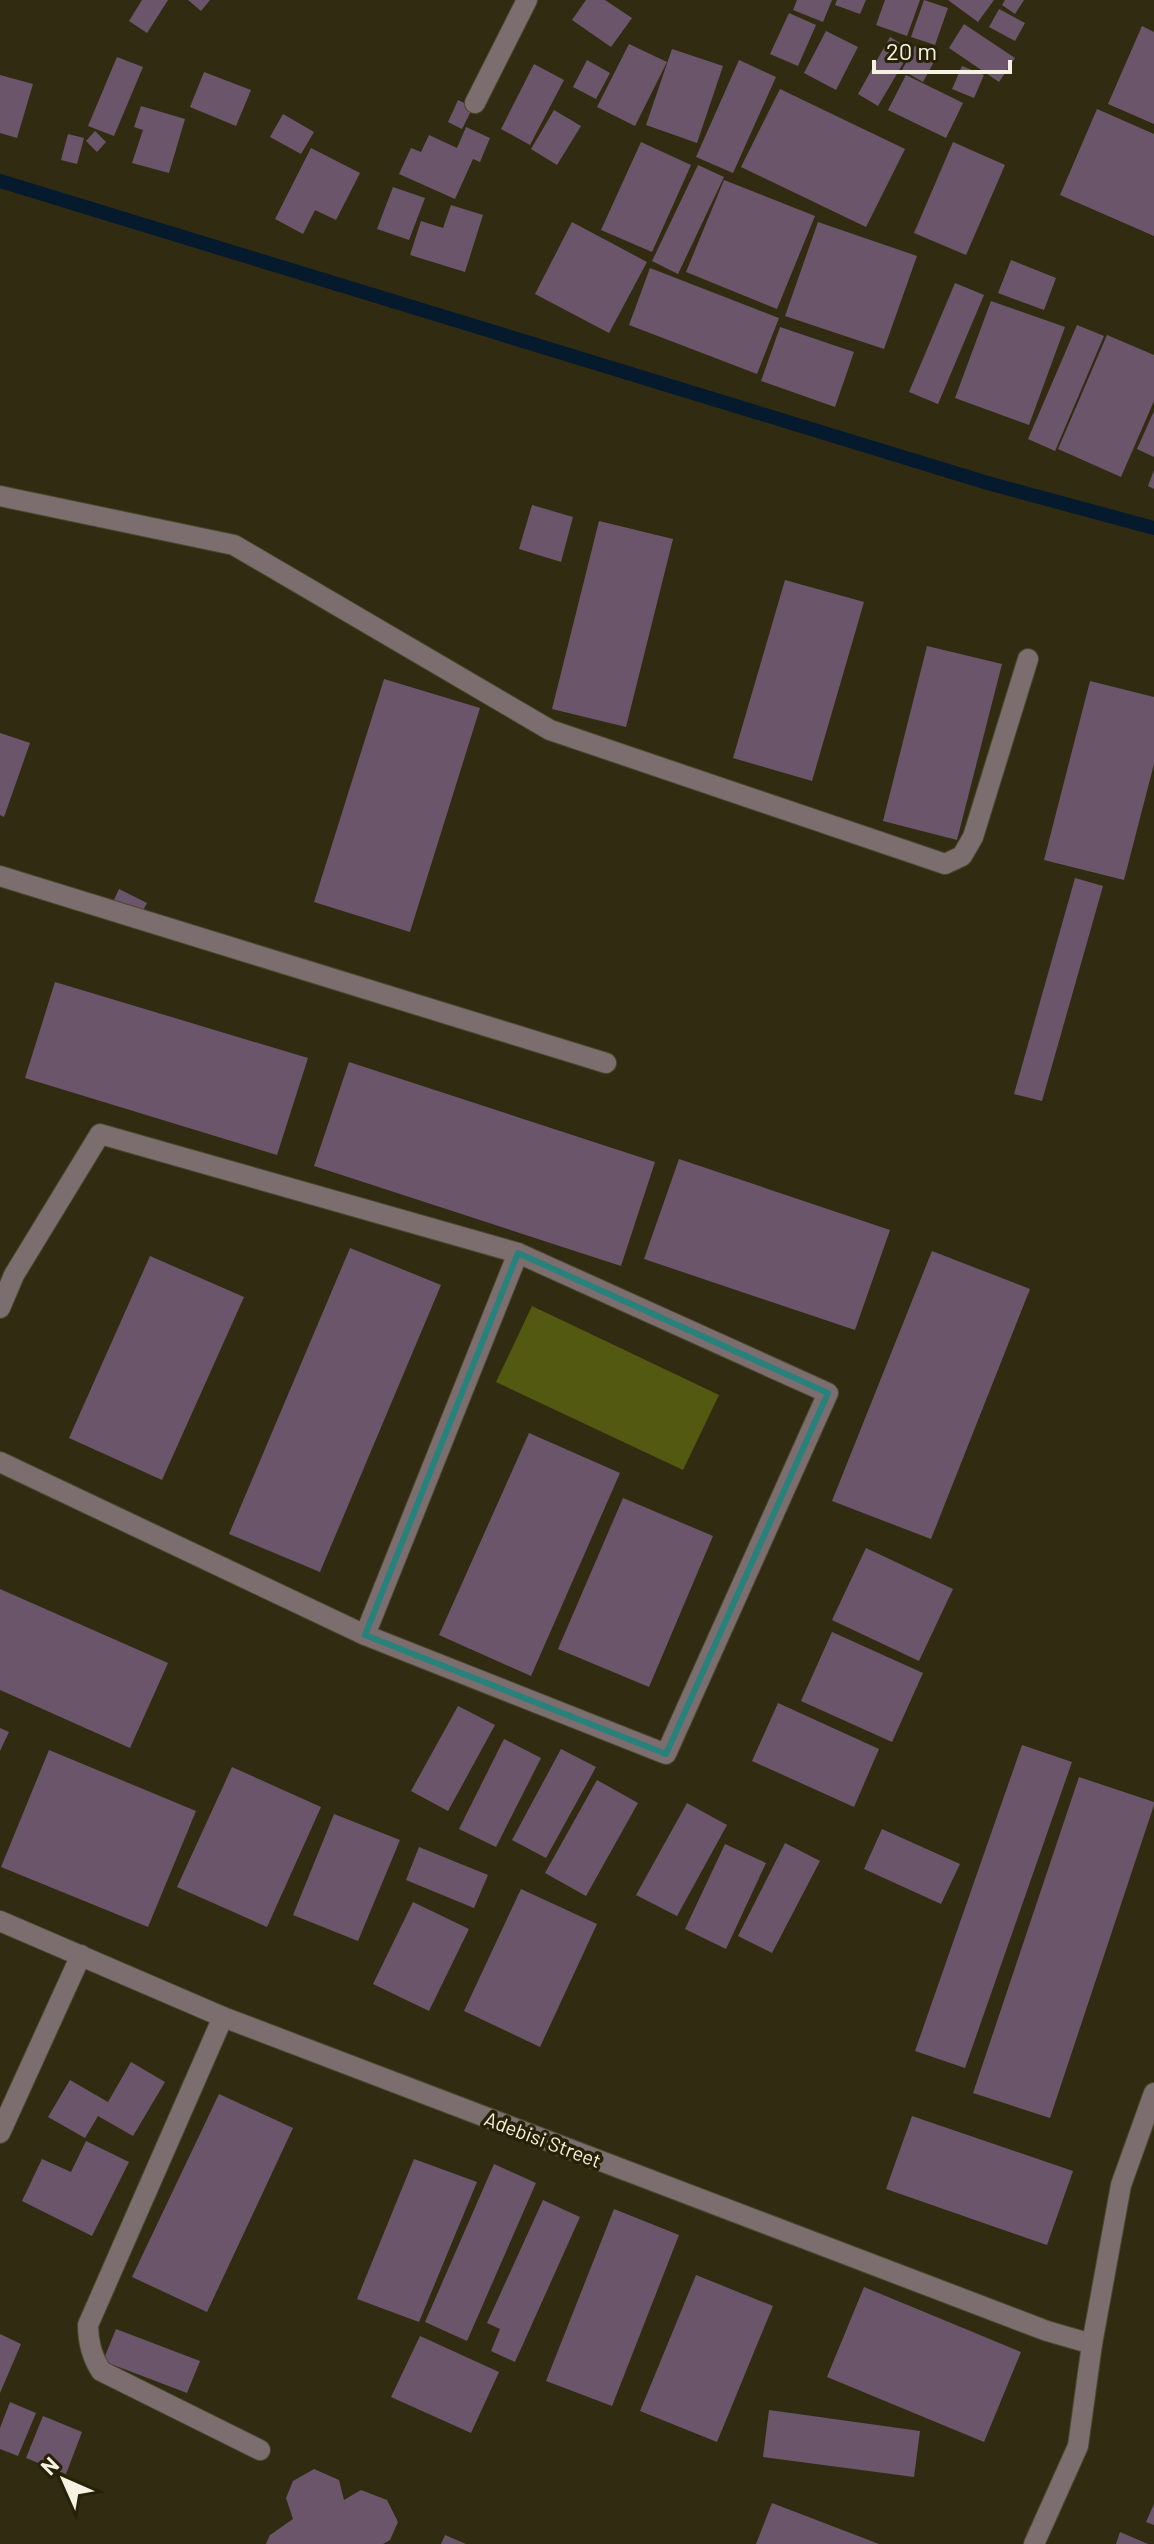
<svg xmlns="http://www.w3.org/2000/svg" width="1154" height="2544" font-family="Barlow,sans-serif">
	<rect width="100%" height="100%" fill="#312c11"/>
	<polygon fill="#535910" points="532,1306 719,1395 683,1470 496,1382"/>
	<g fill="none" stroke-linecap="round" stroke-linejoin="round">
		<polyline stroke="#061a2e" stroke-width="14" points="0,181 991,484 1154,528"/>
	</g>
	<g fill="#6b556b">
		<polygon points="142,0 168,0 147,33 129,21"/>
		<polygon points="188,0 210,0 201,11"/>
		<polygon points="586,0 605,0 632,18 611,47 572,20"/>
		<polygon points="797,0 832,0 823,22 793,10"/>
		<polygon points="837,0 866,0 860,14 835,5"/>
		<polygon points="885,0 920,0 907,36 876,25"/>
		<polygon points="924,0 948,8 935,45 911,37"/>
		<polygon points="948,0 994,0 978,22"/>
		<polygon points="1005,0 1024,0 1015,14 1002,5"/>
		<polygon points="999,9 1025,23 1015,41 989,27"/>
		<polygon points="789,13 816,25 798,66 770,54"/>
		<polygon points="964,24 1015,58 999,82 949,48"/>
		<polygon points="1142,26 1154,32 1154,124 1108,104"/>
		<polygon points="826,31 858,47 836,90 804,73"/>
		<polygon points="890,37 911,50 878,106 858,94"/>
		<polygon points="629,44 667,62 635,126 597,107"/>
		<polygon points="915,46 936,58 923,82 902,70"/>
		<polygon points="672,49 723,66 697,143 646,125"/>
		<polygon points="117,57 143,67 114,136 88,126"/>
		<polygon points="587,60 610,73 596,99 573,87"/>
		<polygon points="739,60 776,77 733,173 696,157"/>
		<polygon points="534,64 564,80 530,145 501,129"/>
		<polygon points="962,66 984,75 974,98 952,89"/>
		<polygon points="204,72 251,90 236,126 190,107"/>
		<polygon points="0,75 33,84 17,138 0,133"/>
		<polygon points="906,75 963,103 946,138 888,110"/>
		<polygon points="780,89 905,149 866,227 741,167"/>
		<polygon points="458,100 473,107 462,129 448,122"/>
		<polygon points="141,106 185,119 169,173 132,163 143,130 134,127"/>
		<polygon points="1097,109 1154,134 1154,236 1060,195"/>
		<polygon points="554,110 581,126 557,165 531,149"/>
		<polygon points="283,114 314,132 301,154 270,137"/>
		<polygon points="466,127 490,138 480,162 473,159 455,199 399,174 411,148 421,152 429,135 457,148"/>
		<polygon points="95,131 106,142 97,152 86,141"/>
		<polygon points="68,134 84,138 77,164 61,160"/>
		<polygon points="641,142 691,165 652,252 601,230"/>
		<polygon points="953,142 1005,165 966,255 914,233"/>
		<polygon points="311,148 360,173 336,220 315,210 303,234 275,219"/>
		<polygon points="698,165 724,177 678,274 652,261"/>
		<polygon points="724,180 815,216 777,309 686,272"/>
		<polygon points="393,187 425,198 409,240 377,229"/>
		<polygon points="451,205 483,215 465,272 410,255 421,221 443,228"/>
		<polygon points="572,222 647,262 609,333 535,294"/>
		<polygon points="818,222 917,256 884,349 785,316"/>
		<polygon points="1011,260 1056,278 1044,310 998,293"/>
		<polygon points="650,268 779,318 757,374 629,325"/>
		<polygon points="955,283 984,295 938,404 909,392"/>
		<polygon points="991,301 1065,327 1029,425 955,398"/>
		<polygon points="1077,325 1104,336 1055,451 1028,439"/>
		<polygon points="780,327 854,352 835,407 761,381"/>
		<polygon points="1107,335 1154,355 1154,401 1121,477 1058,449"/>
		<polygon points="1154,411 1154,457 1137,449"/>
		<polygon points="1154,470 1154,489 1148,486"/>
		<polygon points="532,505 573,517 561,562 519,549"/>
		<polygon points="599,521 673,539 626,727 552,709"/>
		<polygon points="785,580 864,602 812,781 733,758"/>
		<polygon points="927,646 1002,664 957,840 883,821"/>
		<polygon points="384,679 480,708 410,932 314,902"/>
		<polygon points="1090,681 1154,697 1154,764 1124,880 1044,860"/>
		<polygon points="0,733 30,743 4,817 0,815"/>
		<polygon points="1075,878 1103,886 1042,1101 1014,1094"/>
		<polygon points="119,889 147,903 140,916 112,904"/>
		<polygon points="55,982 308,1058 277,1155 25,1078"/>
		<polygon points="349,1062 655,1162 621,1266 314,1166"/>
		<polygon points="679,1159 890,1230 855,1330 644,1259"/>
		<polygon points="350,1248 441,1285 320,1572 229,1534"/>
		<polygon points="932,1251 1030,1289 931,1539 832,1501"/>
		<polygon points="150,1256 244,1297 162,1480 69,1438"/>
		<polygon points="529,1433 620,1473 531,1676 439,1635"/>
		<polygon points="623,1498 713,1536 649,1687 558,1649"/>
		<polygon points="866,1548 953,1589 919,1661 832,1620"/>
		<polygon points="0,1589 168,1663 130,1748 0,1690"/>
		<polygon points="832,1632 923,1673 892,1742 801,1701"/>
		<polygon points="778,1703 879,1749 854,1807 752,1761"/>
		<polygon points="458,1706 495,1725 448,1811 411,1791"/>
		<polygon points="0,1728 9,1732 0,1751"/>
		<polygon points="504,1739 541,1758 496,1847 459,1829"/>
		<polygon points="1022,1745 1072,1762 965,2068 915,2051"/>
		<polygon points="561,1749 596,1767 546,1858 512,1840"/>
		<polygon points="49,1750 196,1811 148,1927 1,1867"/>
		<polygon points="232,1767 321,1807 267,1927 177,1887"/>
		<polygon points="1079,1777 1154,1802 1154,1805 1050,2118 973,2093"/>
		<polygon points="597,1780 638,1803 586,1896 545,1873"/>
		<polygon points="687,1803 727,1825 677,1916 636,1895"/>
		<polygon points="334,1814 400,1840 358,1941 293,1915"/>
		<polygon points="882,1829 960,1864 941,1904 864,1869"/>
		<polygon points="785,1843 820,1861 772,1953 738,1936"/>
		<polygon points="725,1844 766,1863 726,1949 685,1929"/>
		<polygon points="419,1847 488,1875 474,1908 406,1880"/>
		<polygon points="521,1889 597,1924 540,2047 464,2011"/>
		<polygon points="413,1902 469,1929 429,2011 373,1984"/>
		<polygon points="131,2062 165,2082 133,2136 98,2116 85,2138 48,2117 70,2080 108,2102"/>
		<polygon points="219,2094 293,2128 207,2312 132,2277"/>
		<polygon points="912,2116 1073,2171 1047,2245 886,2189"/>
		<polygon points="86,2141 129,2162 92,2236 22,2201 42,2159 71,2172"/>
		<polygon points="414,2159 477,2182 419,2322 357,2299"/>
		<polygon points="494,2164 536,2183 467,2341 425,2322"/>
		<polygon points="543,2200 580,2217 515,2362 491,2351 500,2329 487,2323"/>
		<polygon points="614,2209 679,2235 612,2406 546,2381"/>
		<polygon points="696,2275 773,2306 717,2442 640,2411"/>
		<polygon points="864,2287 1021,2352 984,2442 827,2377"/>
		<polygon points="116,2329 200,2361 187,2393 103,2361"/>
		<polygon points="0,2334 21,2344 0,2393"/>
		<polygon points="420,2336 499,2372 471,2433 391,2397"/>
		<polygon points="10,2402 36,2413 18,2456 0,2449 0,2428"/>
		<polygon points="769,2410 920,2431 914,2477 763,2457"/>
		<polygon points="43,2416 82,2432 66,2474 26,2458"/>
		<polygon points="314,2469 339,2480 344,2500 361,2490 387,2500 398,2522 390,2540 383,2544 266,2544 270,2535 293,2519 286,2498 293,2481"/>
		<polygon points="772,2503 879,2544 756,2544"/>
		<polygon points="1154,2504 1154,2525 1146,2522"/>
		<polygon points="1120,2532 1148,2544 1116,2544"/>
		<polygon points="445,2535 466,2544 441,2544"/>
	</g>
	<g fill="none" stroke-linecap="round" stroke-linejoin="round">
		<g stroke="#4c482e" stroke-width="22">
			<polyline id="lane" points="0,496 234,545 550,730 945,864 962,856 973,837 1028,659"/>
		</g>
		<g stroke="#4c482e" stroke-width="22">
			<g id="street">
				<polyline points="475,103 527,0"/>
				<polyline points="0,876 606,1063"/>
				<polyline points="0,1308 14,1275 100,1134 518,1253 828,1393 666,1754 365,1635 0,1462"/>
				<polyline points="365,1635 518,1253"/>
				<polyline points="0,1921 223,2017 1047,2331 1092,2344"/>
				<path d="M223,2017L88,2325C88,2342 92,2357 101,2371L260,2450"/>
				<polyline points="0,2133 81,1955"/>
				<polyline points="1034,2544 1078,2446 1092,2344 1121,2185 1154,2093"/>
			</g>
		</g>
		<use href="#lane" stroke="#7c6d6f" stroke-width="20"/>
		<use href="#street" stroke="#7c6d6f" stroke-width="20"/>
	</g>
	<path fill="none" stroke="#26827a" stroke-width="6" stroke-linejoin="round" d="M518,1253L828,1393L666,1754L365,1635Z"/>
	<g text-anchor="middle" dominant-baseline="central" stroke-width="7" stroke-linejoin="round" paint-order="stroke">
		<g font-size="20" fill="#f5f2e2" stroke="#272207">
			<text transform="translate(543 2139) rotate(21)">Adebisi Street</text>
		</g>
	</g>
	<g transform="translate(64 2480) rotate(315)" stroke="#272207" stroke-width="6" paint-order="stroke">
	<path d="M0-6L14 30L0 20L-14 30Z" fill="#f5f2e2"/>
	<text y="-12" font-size="22" font-weight="bold" text-anchor="middle" fill="#f5f2e2">N</text>
	</g>
	<path d="M874 60v12h136v-12" fill="none" stroke="#f5f2e2" stroke-width="4"/>
	<text x="886" y="60" font-size="24" fill="#f5f2e2" stroke="#272207" stroke-width="6" paint-order="stroke">20 m</text>
</svg>
